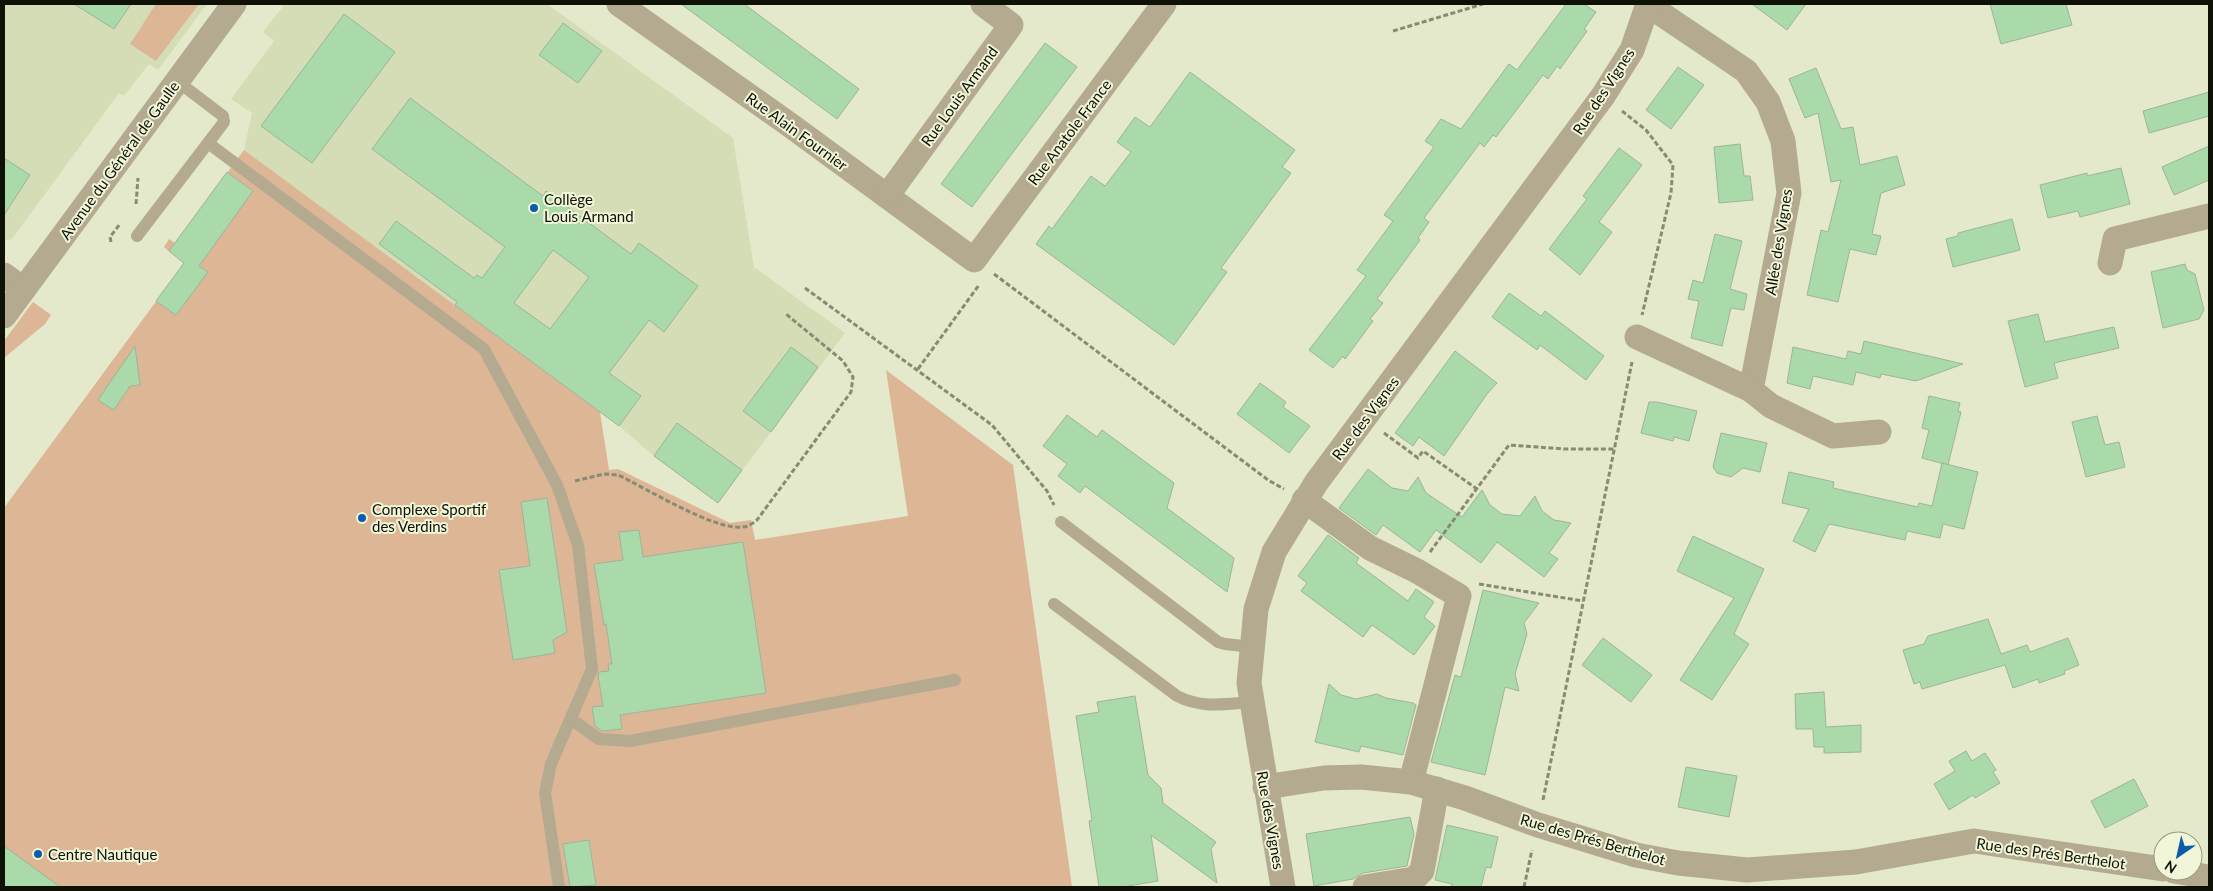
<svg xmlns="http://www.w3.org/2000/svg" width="2213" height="891" font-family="Lato,sans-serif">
	<rect width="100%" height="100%" fill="#e3e9ca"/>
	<g fill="#d5ddb6">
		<polygon points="4,4 207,4 158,70 149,64 124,96 119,93 12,239 4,241"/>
		<polygon points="285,4 547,4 733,138 754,267 845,333 718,503 654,456 619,426 244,150 252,113 231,99 274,41 263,32"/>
	</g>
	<g fill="#dcb695">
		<polygon points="156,4 199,4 156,61 130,44"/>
		<polygon points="244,150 600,412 609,470 618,469 730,523 751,520 755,540 908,516 886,370 1013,465 1072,887 4,887 4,508 188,258 175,248 171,253 164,247 169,239 175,243"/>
		<polygon points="33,302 51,315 45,324 4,358 4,341"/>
	</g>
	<g fill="#aadaa9" stroke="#9db49c" fill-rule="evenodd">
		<polygon points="74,4 131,4 114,29"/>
		<polygon points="681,4 744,4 859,89 837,119"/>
		<polygon points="1566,4 1584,4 1596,12 1584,29 1587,31 1560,69 1557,66 1548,79 1543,75 1496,137 1493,135 1484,147 1480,143 1424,218 1429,222 1418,238 1420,240 1377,299 1383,303 1370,319 1373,321 1345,359 1343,356 1333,368 1309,350 1366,276 1357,270 1393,221 1384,215 1434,147 1425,141 1441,119 1461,129 1509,64 1517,70"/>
		<polygon points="1752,4 1806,4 1787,30"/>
		<polygon points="1990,4 2066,4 2072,25 2001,44"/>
		<polygon points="344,14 395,52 312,163 261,126"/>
		<polygon points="563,23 602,51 578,83 539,55"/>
		<polygon points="1045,43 1077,67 972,207 941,184"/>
		<polygon points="1678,67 1704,85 1671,129 1646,110"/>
		<polygon points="1816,68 1841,129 1853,127 1860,165 1897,156 1905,185 1881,193 1872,234 1881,236 1876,255 1850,249 1838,302 1807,295 1821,230 1828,232 1841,180 1831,182 1818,113 1805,118 1789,79"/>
		<polygon points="1190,72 1295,150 1282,167 1291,173 1221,268 1227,272 1174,345 1036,244 1049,226 1052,229 1091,176 1105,186 1131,152 1117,142 1135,117 1150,127"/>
		<polygon points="2209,92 2209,116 2149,133 2143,111"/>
		<path d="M410,98L543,196L546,191L631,254L639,243L698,286L664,332L649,320L609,373L641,396L619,426L455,305L457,302L379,244L396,221L474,278L477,275L482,278L505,247L372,149ZM553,250L589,277L550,329L514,303Z"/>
		<polygon points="1740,144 1744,176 1750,176 1753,200 1719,203 1714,147"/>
		<polygon points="2209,146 2209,180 2174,195 2162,167"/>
		<polygon points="1619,148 1642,165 1599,222 1612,232 1580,275 1549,249 1587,199 1583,196"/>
		<polygon points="4,158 30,175 4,215"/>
		<polygon points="2121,168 2130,204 2080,217 2078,211 2048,218 2040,185 2087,173 2087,176"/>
		<polygon points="227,172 253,191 199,266 208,272 176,315 156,301 184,263 169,251"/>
		<polygon points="2012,219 2020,250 1953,267 1946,239 1958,236 1958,233"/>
		<polygon points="1715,234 1742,241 1730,289 1747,294 1744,310 1731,308 1722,346 1691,338 1699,301 1688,299 1693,280 1703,283"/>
		<polygon points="2185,264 2187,270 2195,274 2204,310 2199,319 2163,328 2151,272"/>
		<polygon points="1509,293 1541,316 1545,311 1604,356 1586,380 1540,345 1537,350 1492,317"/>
		<polygon points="2038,314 2045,342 2114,327 2119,348 2054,363 2058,378 2025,387 2008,321"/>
		<polygon points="1864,341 1963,364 1916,381 1881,374 1880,378 1856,372 1853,385 1813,376 1810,389 1787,383 1793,347 1846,359 1848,351 1861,354"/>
		<polygon points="135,346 140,385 130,386 114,410 98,400"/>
		<polygon points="791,347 818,367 771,432 743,411"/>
		<polygon points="1455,351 1497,383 1487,394 1444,456 1419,437 1413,446 1395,433"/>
		<polygon points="1260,383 1286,402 1283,407 1310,426 1289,453 1237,414"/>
		<polygon points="1929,396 1960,403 1958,411 1961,412 1948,465 1922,458 1929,430 1922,428"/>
		<polygon points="1649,402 1657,402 1697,411 1689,441 1674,437 1673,441 1641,433"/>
		<polygon points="1067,415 1097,437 1102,430 1174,483 1167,508 1234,558 1227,592 1085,486 1080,493 1058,476 1067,464 1043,446"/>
		<polygon points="2097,416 2105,445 2119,442 2125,467 2086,477 2072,422"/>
		<polygon points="677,423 742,470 718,503 654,456"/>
		<polygon points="1721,433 1767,443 1760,472 1743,468 1731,477 1717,473 1713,467"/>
		<polygon points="1942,463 1978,472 1964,529 1943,524 1940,538 1907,531 1905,540 1829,524 1815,552 1793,541 1809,509 1782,503 1789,472 1834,482 1833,488 1918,507 1919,503 1932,506"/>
		<polygon points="1368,469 1392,488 1408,491 1418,477 1426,493 1462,517 1482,490 1490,505 1502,514 1520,516 1535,496 1542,511 1554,520 1571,523 1549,553 1558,559 1544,577 1497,542 1481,563 1436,530 1420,552 1383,525 1376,535 1339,508"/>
		<polygon points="547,498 567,632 553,640 555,653 513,660 499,570 530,566 521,502"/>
		<polygon points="639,530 643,557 743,542 766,693 620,715 622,729 602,731 595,726 592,707 603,706 598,676 599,672 609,671 608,664 612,664 606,624 604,625 594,564 623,560 619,532"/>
		<polygon points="1328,535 1359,558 1356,563 1408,601 1416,589 1434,602 1424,617 1435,626 1414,655 1372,625 1363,637 1301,591 1307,583 1298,576"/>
		<polygon points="1693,536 1764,569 1734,634 1749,644 1712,700 1680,680 1734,598 1677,571"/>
		<polygon points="1483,590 1539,603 1524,623 1527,634 1515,674 1519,691 1505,687 1485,775 1431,762 1455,675 1461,677"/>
		<polygon points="1988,619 2001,654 2027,645 2030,652 2068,638 2079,665 2064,671 2065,674 2039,683 2038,679 2013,688 2005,665 1922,689 1920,682 1914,684 1903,650 1924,644 1928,636"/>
		<polygon points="1603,638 1652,675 1631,702 1582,665"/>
		<polygon points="1329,684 1341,695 1356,699 1377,694 1386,698 1413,703 1416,705 1403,755 1361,746 1359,752 1315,742"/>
		<polygon points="1824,692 1826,727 1861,725 1861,752 1824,753 1824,747 1814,747 1813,729 1796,729 1795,694"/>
		<polygon points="1135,696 1148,775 1161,788 1163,803 1216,842 1211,849 1217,883 1151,835 1158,881 1122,887 1099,887 1089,821 1092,820 1076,716 1099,712 1097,702"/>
		<polygon points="1966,751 1972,761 1985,753 1996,770 1993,772 2000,783 1975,798 1973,795 1949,810 1934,784 1955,771 1949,761"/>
		<polygon points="1686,767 1737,776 1729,817 1678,807"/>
		<polygon points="2134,779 2148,806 2105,828 2091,801"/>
		<polygon points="1410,817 1414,834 1407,866 1363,873 1353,879 1314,886 1306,834"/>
		<polygon points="1447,825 1498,837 1491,868 1486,867 1481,887 1451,887 1452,884 1435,880"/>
		<polygon points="589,840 596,885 570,887 563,844"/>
		<polygon points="4,846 60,887 4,887"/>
	</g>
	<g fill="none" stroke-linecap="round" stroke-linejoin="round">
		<g stroke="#878b75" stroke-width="3" stroke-dasharray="5 2.5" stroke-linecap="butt">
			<polyline points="1393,31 1483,4"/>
			<polyline points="1622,111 1646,130 1673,165 1671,193 1642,315"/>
			<polyline points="136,204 138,178"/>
			<polyline points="111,242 110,237 120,224"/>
			<polyline points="994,274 1268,480 1284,489"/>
			<polyline points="805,288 992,425 1047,491 1054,505"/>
			<polyline points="918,369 979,285"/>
			<polyline points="1384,433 1418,458 1423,451 1477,489"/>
			<path d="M575,481L604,474L618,475C646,488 715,531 743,527C748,527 753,523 757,520L851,392L853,377L843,361L786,314"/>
			<polyline points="1430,552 1509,445 1565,449 1614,449"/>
			<polyline points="1479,584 1583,601"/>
			<polyline points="1543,800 1632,362"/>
			<polyline points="1524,887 1532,850"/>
		</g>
		<g stroke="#b4aa90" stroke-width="12">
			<polyline points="208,143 484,349 557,485 578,545 592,669 551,764 545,793 559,887"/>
			<polyline points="137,236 224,122 223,116 177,81"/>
			<polyline points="1061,522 1218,642 1225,644 1252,647"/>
			<path d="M1054,604L1177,696C1203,709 1225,704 1252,702"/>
			<polyline points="571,719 599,739 630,741 955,680"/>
		</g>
		<g stroke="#b4aa90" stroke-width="25">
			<polyline points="619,4 790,125 974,260 1164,4"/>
			<polyline points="1648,5 1746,71 1768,102 1783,141 1789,193 1751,390 1771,406 1833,436 1879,432"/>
			<polyline points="887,196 1011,25 983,4"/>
			<polyline points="2110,263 2115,239 2209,216"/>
			<polyline points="4,275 23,289"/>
			<polyline points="4,316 234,4"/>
			<polyline points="1637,337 1751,390"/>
			<polyline points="1304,500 1370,548 1417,571 1459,596 1411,782"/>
			<polyline points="1265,787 1324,778 1361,777 1411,782 1465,798 1538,825 1636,855 1678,863 1747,870 1856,862 1974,841 2163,869"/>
			<polyline points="2174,871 2209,877"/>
			<polyline points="1283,887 1249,683 1256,609 1274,552 1316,483 1603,96 1632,50 1648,4"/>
			<polyline points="1365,887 1414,879 1422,871 1437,789"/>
		</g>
	</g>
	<g fill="#0b5dab" stroke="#f0f6d7" stroke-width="2">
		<circle cx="534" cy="208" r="5"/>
		<circle cx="362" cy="518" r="5"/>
		<circle cx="38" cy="854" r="5"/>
	</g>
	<g text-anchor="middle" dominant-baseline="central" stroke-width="4" stroke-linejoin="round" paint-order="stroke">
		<g font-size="15" fill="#0f1006" stroke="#f0f6d7">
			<text transform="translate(1603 91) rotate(-57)">Rue des Vignes</text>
			<text transform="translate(959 96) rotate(-54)">Rue Louis Armand</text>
			<text transform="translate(797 131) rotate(36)">Rue Alain Fournier</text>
			<text transform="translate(1069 132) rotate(-53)">Rue Anatole France</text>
			<text transform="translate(119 160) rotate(-54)">Avenue du Général de Gaulle</text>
			<text transform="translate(1778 242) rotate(-81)">Allée des Vignes</text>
			<text transform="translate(1365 418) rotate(-53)">Rue des Vignes</text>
			<text transform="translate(1271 820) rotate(80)">Rue des Vignes</text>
			<text transform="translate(1593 839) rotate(16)">Rue des Prés Berthelot</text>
			<text transform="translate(2051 853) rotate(8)">Rue des Prés Berthelot</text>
		</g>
		<g font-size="15" fill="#0f1006" stroke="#f0f6d7" text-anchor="start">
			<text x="544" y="199">Collège<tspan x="544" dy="17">Louis Armand</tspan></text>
			<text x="372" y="509">Complexe Sportif<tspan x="372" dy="17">des Verdins</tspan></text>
			<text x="48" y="854">Centre Nautique</text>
		</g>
	</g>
	<rect width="2213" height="891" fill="none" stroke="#0f1006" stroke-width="10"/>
	<g transform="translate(2178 856) rotate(214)"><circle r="24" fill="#f0f6d7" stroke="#969a83"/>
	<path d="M0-4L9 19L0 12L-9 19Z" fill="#0b5dab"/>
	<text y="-8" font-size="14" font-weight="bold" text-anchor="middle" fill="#0f1006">N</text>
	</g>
</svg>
